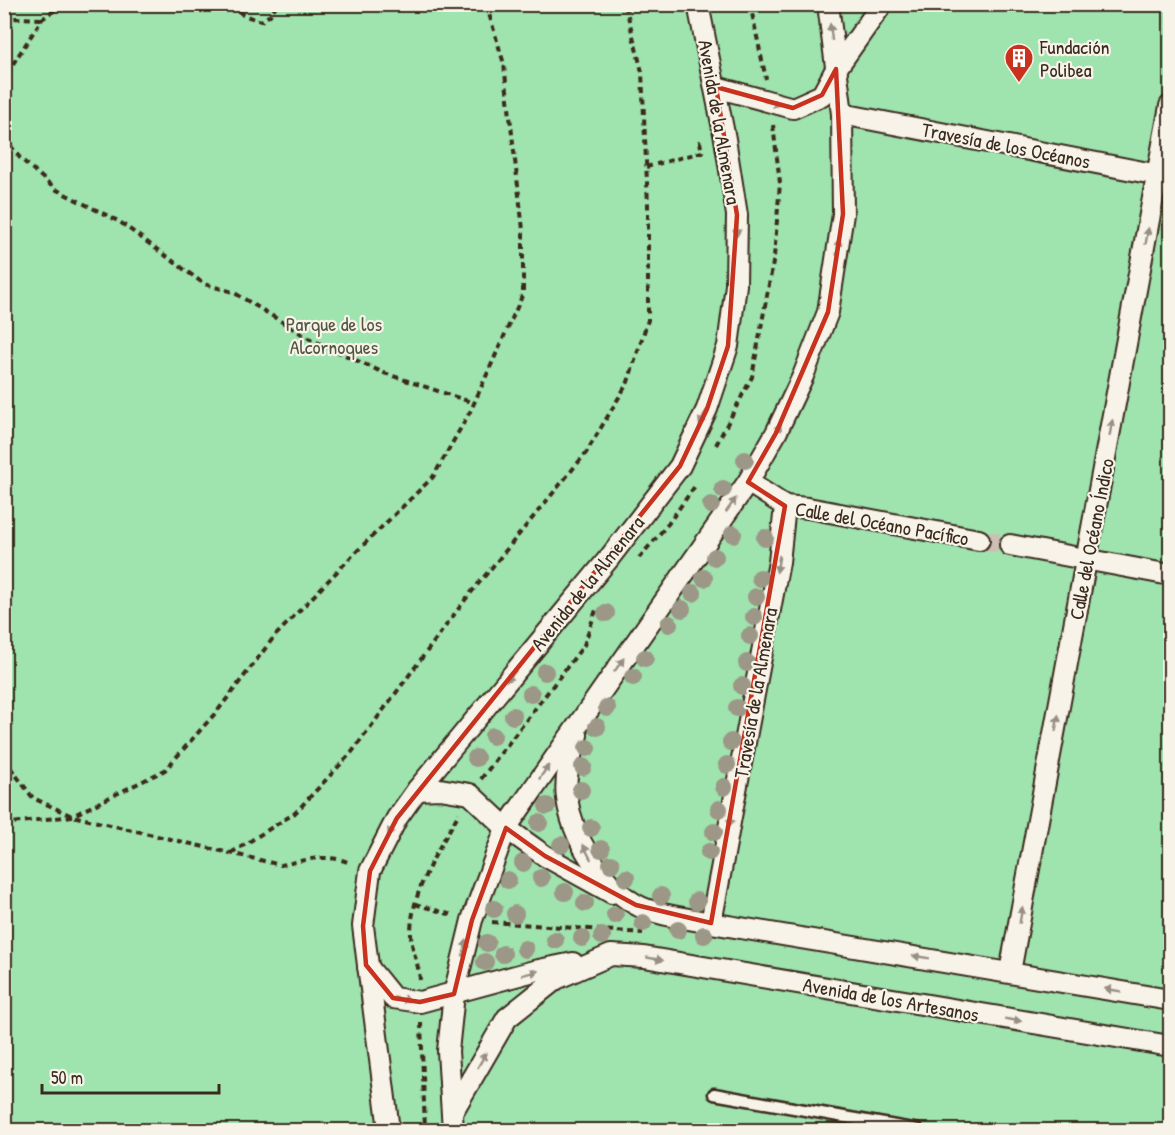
<svg xmlns="http://www.w3.org/2000/svg" width="1175" height="1135" font-family="'Patrick Hand',sans-serif">
	<rect width="100%" height="100%" fill="#f3e4d9"/>
	<filter id="ink" filterUnits="userSpaceOnUse"><feTurbulence type="fractalNoise" baseFrequency=".0167" numOctaves="2"/><feDisplacementMap in="SourceGraphic" scale="12" xChannelSelector="R" yChannelSelector="G"/><feConvolveMatrix kernelMatrix="1 2 1 2 8 2 1 2 1" color-interpolation-filters="sRGB"/></filter>
	<g filter="url(#ink)">
		<rect fill="#9fe3ae" stroke="#6d8666" stroke-width="1.5" x="5" y="5" width="1165" height="1125"/>
		<g fill="none" stroke-linecap="round" stroke-linejoin="round">
			<polyline stroke="#cebfb4" stroke-width="20" stroke-dasharray="20 10" stroke-linecap="butt" points="979,540 1010,545"/>
			<g stroke="#3b2a1e" stroke-width="15">
				<polyline id="lane" points="714,1094 918,1130"/>
			</g>
			<g stroke="#3b2a1e" stroke-width="24">
				<g id="street">
					<polyline points="716,87 793,108 822,95 836,69 882,4"/>
					<polyline points="842,114 1169,177"/>
					<polyline points="748,482 785,506 808,508 979,540"/>
					<polyline points="1010,545 1165,574"/>
					<path d="M577,735C571,755 564,777 567,798C572,837 601,884 635,904C653,915 691,919 711,923L1170,1000"/>
					<polyline points="417,790 440,789 470,794 506,828 545,856 612,893"/>
					<polyline points="711,923 779,562 785,506"/>
					<polyline points="368,967 393,998 420,1002 534,971 573,963"/>
					<polyline points="1010,972 1170,106"/>
					<polyline points="453,1111 507,1018 556,979 611,955 644,957 1170,1046"/>
					<polyline points="389,1130 363,926 370,871 397,818 417,790 610,557 680,466 707,409 728,346 736,285 737,215 725,139 698,4"/>
					<polyline points="453,1130 448,1051 454,994 472,920 506,828 748,482 776,433 803,376 828,312 843,214 842,114 828,4"/>
				</g>
			</g>
			<g stroke="#3b2a1e" stroke-width="4" stroke-dasharray="6 4.5" stroke-linecap="butt">
				<polyline points="231,4 243,15 261,21 270,15 277,4"/>
				<polyline points="305,4 337,7 393,4"/>
				<polyline points="750,4 766,79"/>
				<polyline points="4,20 16,18 42,19"/>
				<polyline points="4,83 7,73 42,19 64,4"/>
				<polyline points="4,137 20,158 55,189 120,222 204,284 233,292 310,339 384,373 474,403"/>
				<polyline points="646,167 702,152 700,142 704,141"/>
				<polyline points="716,445 752,377 774,257 780,183 773,125"/>
				<polyline points="639,558 668,524 695,486"/>
				<path d="M4,759L33,798L72,816L281,865C306,860 327,853 350,863"/>
				<polyline points="481,779 584,645 596,610"/>
				<polyline points="4,824 72,816 165,770 219,709 274,637 353,555 433,477 471,410 523,294 523,230 504,64 486,4"/>
				<polyline points="231,853 295,813 352,752 465,600 586,453 628,382 648,320 648,205 642,72 625,4"/>
				<polyline points="415,904 452,915"/>
				<polyline points="492,922 643,933"/>
				<path d="M420,980C419,965 411,949 411,934C411,890 439,849 459,813"/>
				<polyline points="421,1023 425,1130"/>
			</g>
			<use href="#lane" stroke="#f7f3e8" stroke-width="10"/>
			<use href="#street" stroke="#f7f3e8" stroke-width="20"/>
		</g>
		<g fill="#9c9786">
			<circle cx="745" cy="460" r="9"/>
			<circle cx="723" cy="489" r="9"/>
			<circle cx="711" cy="505" r="9"/>
			<circle cx="733" cy="534" r="9"/>
			<circle cx="765" cy="538" r="9"/>
			<circle cx="715" cy="557" r="9"/>
			<circle cx="704" cy="578" r="9"/>
			<circle cx="760" cy="578" r="9"/>
			<circle cx="693" cy="593" r="9"/>
			<circle cx="756" cy="597" r="9"/>
			<circle cx="682" cy="609" r="9"/>
			<circle cx="606" cy="613" r="9"/>
			<circle cx="754" cy="617" r="9"/>
			<circle cx="669" cy="624" r="9"/>
			<circle cx="750" cy="636" r="9"/>
			<circle cx="645" cy="658" r="9"/>
			<circle cx="747" cy="663" r="9"/>
			<circle cx="545" cy="672" r="9"/>
			<circle cx="633" cy="677" r="9"/>
			<circle cx="742" cy="686" r="9"/>
			<circle cx="531" cy="694" r="9"/>
			<circle cx="607" cy="708" r="9"/>
			<circle cx="737" cy="708" r="9"/>
			<circle cx="513" cy="716" r="9"/>
			<circle cx="597" cy="727" r="9"/>
			<circle cx="493" cy="736" r="9"/>
			<circle cx="731" cy="742" r="9"/>
			<circle cx="587" cy="748" r="9"/>
			<circle cx="476" cy="758" r="9"/>
			<circle cx="727" cy="765" r="9"/>
			<circle cx="583" cy="767" r="9"/>
			<circle cx="724" cy="787" r="9"/>
			<circle cx="581" cy="790" r="9"/>
			<circle cx="547" cy="806" r="9"/>
			<circle cx="719" cy="809" r="9"/>
			<circle cx="539" cy="823" r="9"/>
			<circle cx="591" cy="828" r="9"/>
			<circle cx="714" cy="832" r="9"/>
			<circle cx="561" cy="845" r="9"/>
			<circle cx="601" cy="849" r="9"/>
			<circle cx="709" cy="852" r="9"/>
			<circle cx="523" cy="863" r="9"/>
			<circle cx="611" cy="864" r="9"/>
			<circle cx="541" cy="878" r="9"/>
			<circle cx="626" cy="878" r="9"/>
			<circle cx="508" cy="880" r="9"/>
			<circle cx="565" cy="892" r="9"/>
			<circle cx="661" cy="896" r="9"/>
			<circle cx="697" cy="901" r="9"/>
			<circle cx="585" cy="903" r="9"/>
			<circle cx="494" cy="909" r="9"/>
			<circle cx="515" cy="914" r="9"/>
			<circle cx="615" cy="915" r="9"/>
			<circle cx="643" cy="923" r="9"/>
			<circle cx="678" cy="930" r="9"/>
			<circle cx="704" cy="935" r="9"/>
			<circle cx="602" cy="936" r="9"/>
			<circle cx="582" cy="938" r="9"/>
			<circle cx="555" cy="940" r="9"/>
			<circle cx="487" cy="943" r="9"/>
			<circle cx="525" cy="949" r="9"/>
			<circle cx="503" cy="954" r="9"/>
			<circle cx="485" cy="962" r="9"/>
		</g>
		<defs><path id="oneway-solid" d="M-6-.8H1V-3.2L6.5 0L1 3.2V.8H-6Z" transform="scale(1.5)"/></defs>
		<g fill="#998e83">
			<use href="#oneway-solid" transform="translate(831 32) rotate(-97)"/>
			<use href="#oneway-solid" transform="translate(772 103) rotate(14)"/>
			<use href="#oneway-solid" transform="translate(737 228) rotate(91)"/>
			<use href="#oneway-solid" transform="translate(1147 236) rotate(-80)"/>
			<use href="#oneway-solid" transform="translate(838 247) rotate(-81)"/>
			<use href="#oneway-solid" transform="translate(703 418) rotate(115)"/>
			<use href="#oneway-solid" transform="translate(1111 428) rotate(-80)"/>
			<use href="#oneway-solid" transform="translate(777 431) rotate(-63)"/>
			<use href="#oneway-solid" transform="translate(731 505) rotate(-55)"/>
			<use href="#oneway-solid" transform="translate(778 564) rotate(99)"/>
			<use href="#oneway-solid" transform="translate(619 665) rotate(-55)"/>
			<use href="#oneway-solid" transform="translate(512 675) rotate(130)"/>
			<use href="#oneway-solid" transform="translate(1057 723) rotate(-80)"/>
			<use href="#oneway-solid" transform="translate(544 772) rotate(-56)"/>
			<use href="#oneway-solid" transform="translate(731 818) rotate(100)"/>
			<use href="#oneway-solid" transform="translate(392 828) rotate(117)"/>
			<use href="#oneway-solid" transform="translate(587 852) rotate(-118)"/>
			<use href="#oneway-solid" transform="translate(1021 915) rotate(-80)"/>
			<use href="#oneway-solid" transform="translate(465 948) rotate(-76)"/>
			<use href="#oneway-solid" transform="translate(921 957) rotate(-171)"/>
			<use href="#oneway-solid" transform="translate(655 959) rotate(10)"/>
			<use href="#oneway-solid" transform="translate(530 973) rotate(-15)"/>
			<use href="#oneway-solid" transform="translate(1113 990) rotate(-170)"/>
			<use href="#oneway-solid" transform="translate(402 999) rotate(10)"/>
			<use href="#oneway-solid" transform="translate(1013 1020) rotate(9)"/>
			<use href="#oneway-solid" transform="translate(482 1060) rotate(-60)"/>
		</g>
	</g>
	<path fill="none" stroke="#c8321e" stroke-width="4.5" stroke-linejoin="round" d="M836,69L843,214L828,312L776,433L748,482L785,506L711,923L636,905L545,856L506,828L472,920L454,994L420,1002L393,998L366,965L363,926L370,871L397,818L680,466L707,409L728,346L737,215L716,87L793,108L822,95Z"/>
	<defs>
		<g id="building-pin" transform="scale(1.5)"><path d="M0 17L-7.5 6A9.5 9.5 0 1 1 7.5 6Z" fill="#c8321e" stroke="#f7f3e8"/><path d="M-4-6H4V6H1V3H-1V6H-4ZM-2.5-4.3h1.7v1.8h-1.7ZM.8-4.3h1.7v1.8H.8ZM-2.5-1h1.7V.8h-1.7ZM.8-1h1.7V.8H.8Z" fill="#fff"/></g>
	</defs>
	<g fill-rule="evenodd">
		<use href="#building-pin" x="1019" y="58"/>
	</g>
	<g text-anchor="middle" dominant-baseline="central" stroke-width="4.5" stroke-linejoin="round" paint-order="stroke">
		<g font-size="20" fill="#3b2a1e" stroke="#f7f3e8" text-anchor="start">
			<text x="1040" y="46">Fundación<tspan x="1040" dy="23">Polibea</tspan></text>
		</g>
		<g font-size="20" fill="#3b2a1e" stroke="#f7f3e8">
			<text transform="translate(720 122) rotate(80)">Avenida de la Almenara</text>
			<text transform="translate(1006 145) rotate(11)">Travesía de los Océanos</text>
			<text transform="translate(882 523) rotate(10)">Calle del Océano Pacífico</text>
			<text transform="translate(1091 539) rotate(-79)">Calle del Océano Índico</text>
			<text transform="translate(587 583) rotate(-51)">Avenida de la Almenara</text>
			<text transform="translate(755 693) rotate(-80)">Travesía de la Almenara</text>
			<text transform="translate(891 999) rotate(10)">Avenida de los Artesanos</text>
		</g>
		<g font-size="20" fill="#545842" stroke="#f7f3e8">
			<text x="334" y="323">Parque de los<tspan x="334" dy="23">Alcornoques</tspan></text>
		</g>
	</g>
	<rect width="1175" height="1135" fill="none" stroke="#f7f3e8" stroke-width="24"/>
	<rect x="12" y="12" width="1151" height="1111" fill="none" stroke="#3b2a1e" stroke-width="2" filter="url(#ink)"/>
	<path d="M42 1084v9h177v-9" fill="none" stroke="#3b2a1e" stroke-width="3"/>
	<text x="51" y="1084" font-size="18" fill="#3b2a1e" stroke="#f7f3e8" stroke-width="4.5" paint-order="stroke">50 m</text>
</svg>
